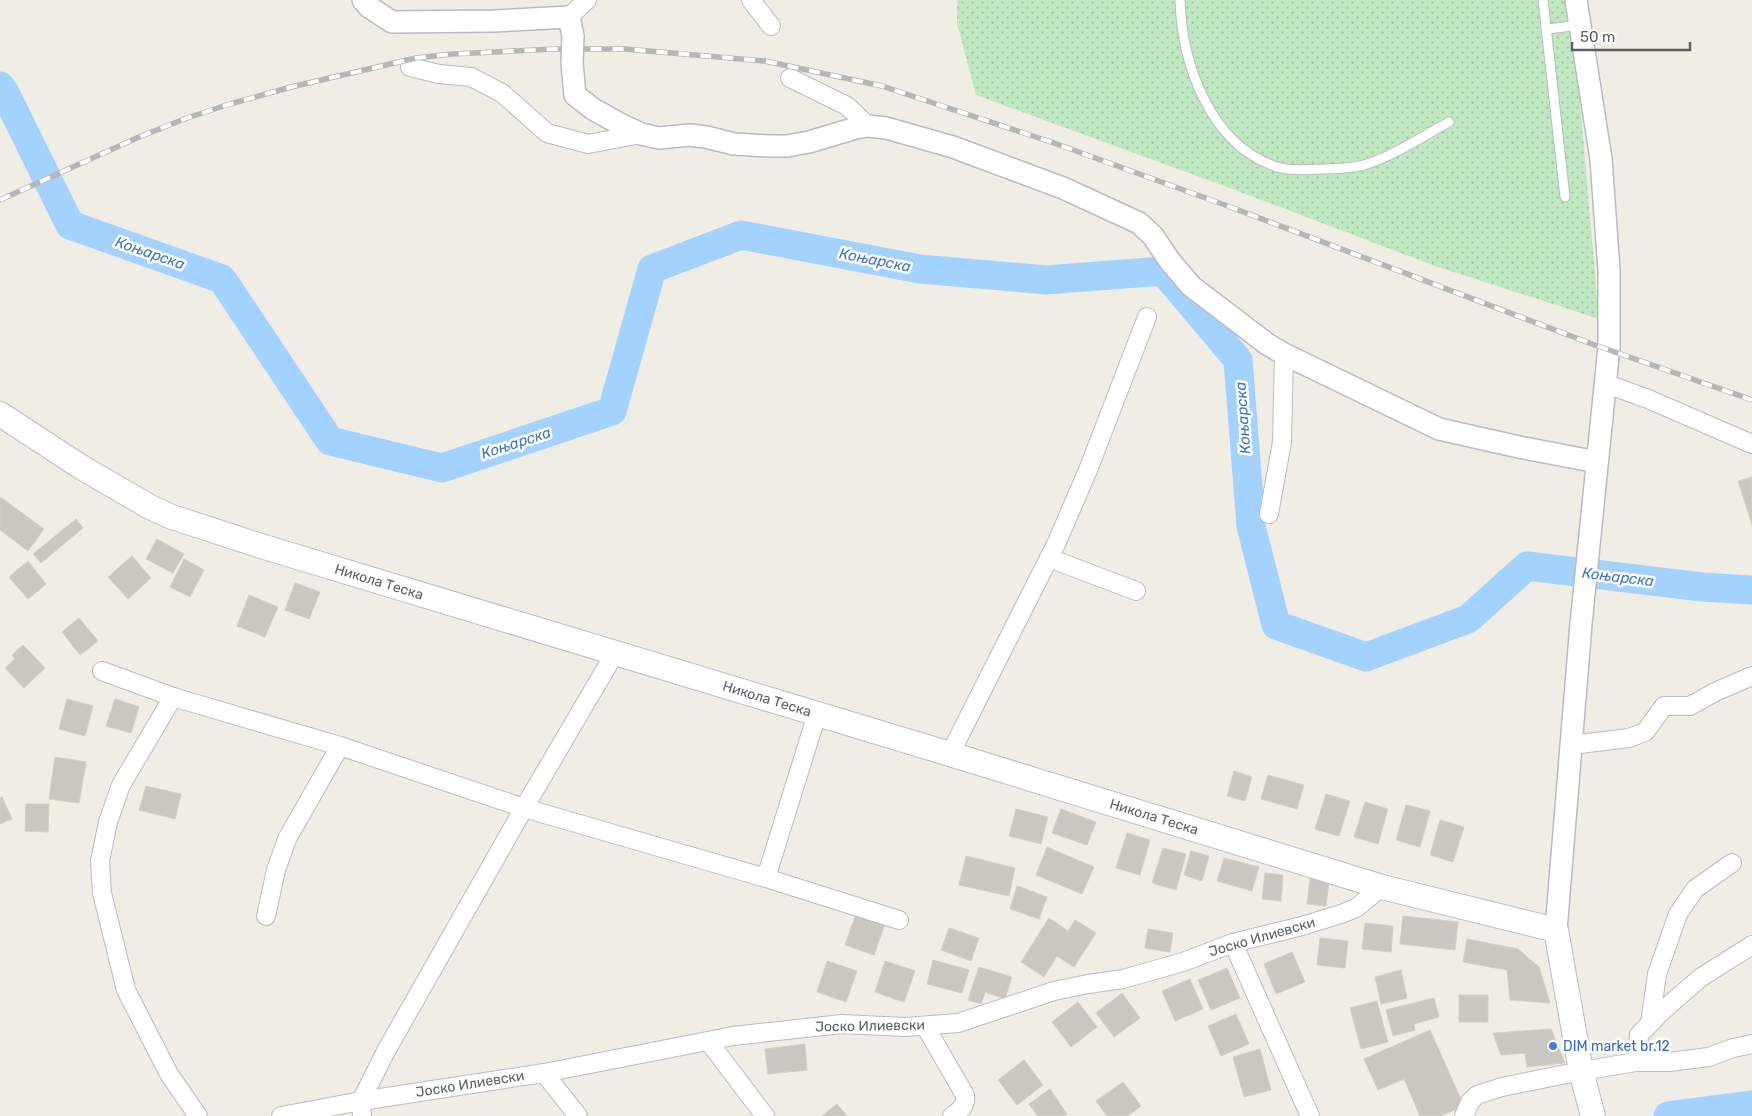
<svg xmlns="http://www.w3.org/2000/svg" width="1752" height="1116" font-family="Rubik,sans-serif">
	<defs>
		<pattern id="green-dots" width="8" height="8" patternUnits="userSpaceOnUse" patternTransform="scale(1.25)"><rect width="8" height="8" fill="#bfe8c1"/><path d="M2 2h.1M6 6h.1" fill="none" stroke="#9ebfa0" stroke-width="1.8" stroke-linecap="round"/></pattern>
	</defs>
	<rect width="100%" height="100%" fill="#efede4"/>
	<polygon fill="url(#green-dots)" points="957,0 1564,0 1579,91 1599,319 1435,266 1227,187 976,95 957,23"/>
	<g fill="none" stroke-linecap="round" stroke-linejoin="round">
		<g stroke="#a4d2ff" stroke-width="29">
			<polyline points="0,86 5,93 70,225 222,279 330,441 442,468 612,411 652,269 741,235 920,269 1046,280 1163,271 1238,360 1251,526 1276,625 1366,657 1468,619 1527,566 1702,587 1752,590"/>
			<polyline points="1668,1116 1752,1105"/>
		</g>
	</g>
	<g fill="#cac7c1" stroke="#d4cfc2">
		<polygon points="1752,477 1752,525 1738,481"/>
		<polygon points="0,497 44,529 28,551 0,530"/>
		<polygon points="76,519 83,528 41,563 33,554"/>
		<polygon points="157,539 184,554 173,573 146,559"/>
		<polygon points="132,556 151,578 128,599 108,577"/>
		<polygon points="184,559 204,570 190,597 170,587"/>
		<polygon points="28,561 46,584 28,599 9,577"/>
		<polygon points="295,583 320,592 309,619 285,610"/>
		<polygon points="249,595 278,607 265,637 237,626"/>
		<polygon points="79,618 98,641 80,655 62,632"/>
		<polygon points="23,645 45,668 24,688 5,668 15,659 12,655"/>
		<polygon points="67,699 93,706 85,736 59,729"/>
		<polygon points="115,699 139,707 131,733 106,726"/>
		<polygon points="55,757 86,762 79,803 49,799"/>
		<polygon points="1234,771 1252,777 1245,801 1227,796"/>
		<polygon points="1268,775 1304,785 1297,809 1261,799"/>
		<polygon points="146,786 181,794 175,819 139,810"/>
		<polygon points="1326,794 1350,801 1339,836 1315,829"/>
		<polygon points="2,797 12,819 0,824 0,798"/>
		<polygon points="1365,802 1388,809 1378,844 1354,837"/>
		<polygon points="26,804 49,804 48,832 25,831"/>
		<polygon points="1406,805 1430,811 1420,847 1396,840"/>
		<polygon points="1016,809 1048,817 1041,844 1009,836"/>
		<polygon points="1061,809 1096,822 1087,845 1052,833"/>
		<polygon points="1440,820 1464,827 1453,862 1430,855"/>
		<polygon points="1127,833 1150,840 1140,875 1116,868"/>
		<polygon points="1047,847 1094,867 1082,894 1036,875"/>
		<polygon points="1163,848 1186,854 1176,890 1152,883"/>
		<polygon points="1191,851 1209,856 1202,881 1184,875"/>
		<polygon points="966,856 1015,868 1009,896 959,885"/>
		<polygon points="1224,858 1259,867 1252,891 1217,881"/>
		<polygon points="1265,873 1283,875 1281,901 1262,899"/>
		<polygon points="1310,879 1329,881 1326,906 1307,904"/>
		<polygon points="1017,886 1047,897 1039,919 1010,909"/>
		<polygon points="856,914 885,924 874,955 845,945"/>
		<polygon points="1403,916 1458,922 1455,950 1400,944"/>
		<polygon points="1049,918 1068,931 1075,920 1096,933 1074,967 1057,956 1044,977 1021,962"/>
		<polygon points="1365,923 1393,926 1391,952 1362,949"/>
		<polygon points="949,928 979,938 971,961 941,950"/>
		<polygon points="1148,929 1173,933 1170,952 1145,948"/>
		<polygon points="1320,938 1348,941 1345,968 1317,965"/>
		<polygon points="1467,939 1518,949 1539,967 1550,1003 1510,1000 1507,970 1463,962"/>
		<polygon points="1292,952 1305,982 1276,994 1264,964"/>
		<polygon points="933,960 969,970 962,993 927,984"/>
		<polygon points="827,961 857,971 846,1002 817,992"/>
		<polygon points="885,961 915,971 904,1002 875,992"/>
		<polygon points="979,967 1012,977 1005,999 985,992 981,1004 968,1000"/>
		<polygon points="1227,968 1240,998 1211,1010 1198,980"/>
		<polygon points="1401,970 1407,998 1381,1004 1375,977"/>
		<polygon points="1190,979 1203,1009 1175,1021 1162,991"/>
		<polygon points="1122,993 1140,1018 1114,1037 1096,1013"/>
		<rect x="1459" y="995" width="29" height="27"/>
		<polygon points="1434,998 1439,1017 1414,1024 1415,1030 1393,1036 1386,1010"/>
		<polygon points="1377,1001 1388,1042 1361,1049 1350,1008"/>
		<polygon points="1078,1002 1097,1027 1071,1047 1052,1022"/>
		<polygon points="1236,1014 1249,1044 1221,1056 1208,1026"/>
		<polygon points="1551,1029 1565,1063 1527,1067 1525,1053 1501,1055 1493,1033"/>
		<polygon points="1430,1030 1464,1106 1440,1116 1420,1116 1404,1079 1378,1090 1364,1059"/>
		<polygon points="805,1044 807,1070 768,1074 765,1049"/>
		<polygon points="1260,1049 1271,1090 1244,1097 1233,1057"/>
		<polygon points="1024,1060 1043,1085 1017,1105 998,1080"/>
		<polygon points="1123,1082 1141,1106 1128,1116 1107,1116 1096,1101"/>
		<polygon points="1050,1089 1067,1114 1064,1116 1038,1116 1029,1104"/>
		<polygon points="837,1104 847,1116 822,1116"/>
	</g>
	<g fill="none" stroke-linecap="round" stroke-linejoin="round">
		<g stroke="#b9bbc0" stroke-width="11">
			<g id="service">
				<path d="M1180,0C1182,64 1210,145 1277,167C1290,171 1308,170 1322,169C1336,169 1351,168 1364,165C1394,156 1421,137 1449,122"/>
				<polyline points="1543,0 1565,197"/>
				<polyline points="1548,29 1580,25"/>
			</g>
		</g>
		<g stroke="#b9bbc0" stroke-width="20">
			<g id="minor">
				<polyline points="751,0 771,26"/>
				<polyline points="569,17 587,0"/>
				<polyline points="410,67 439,74 471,77 502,93 547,133 588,144 641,134"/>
				<polyline points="790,78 847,106 868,126"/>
				<polyline points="1604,383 1648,399 1752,444"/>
				<polyline points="1269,514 1282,442 1284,354"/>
				<polyline points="1049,558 1136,591"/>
				<polyline points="102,671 173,697 340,746 524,808 766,878 899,920"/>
				<polyline points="173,697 121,785 108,822 100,861 102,893 126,990 169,1074 198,1116"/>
				<polyline points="1571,745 1629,738 1645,732 1664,706 1690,706 1715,692 1752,676"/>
				<polyline points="950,754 1057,542 1088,470 1147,317"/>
				<polyline points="766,878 817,714"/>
				<polyline points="266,916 276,870 287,839 340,746"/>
				<polyline points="1233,943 1310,1116"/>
				<polyline points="1650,1023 1657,974 1678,914 1695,889 1732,863"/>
				<path d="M925,1026L965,1095C966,1106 961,1110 952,1116"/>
				<polyline points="709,1042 765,1116"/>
				<polyline points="1636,1062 1639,1035 1660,1013 1700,978 1752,945"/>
				<polyline points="544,1073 578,1116"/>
				<polyline points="281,1116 361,1101 544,1073 733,1036 842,1024 905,1027 958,1023 1054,991 1088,984 1123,979 1183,962 1233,943 1302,926 1341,914 1356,908 1382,887"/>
				<polyline points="362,1116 361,1101 386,1051 524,808 615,653"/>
				<polyline points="1464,1116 1470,1102 1477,1095 1502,1087 1581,1071 1636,1062 1669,1062 1709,1057 1733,1048 1752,1044"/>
			</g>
		</g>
		<g stroke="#b9bbc0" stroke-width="24">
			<g id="tertiary">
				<polyline points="363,0 369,7 392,22 494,21 569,17 573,36"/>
				<polyline points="572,63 575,95 593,109 618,123 641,134 659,138 690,135 706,137 734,144 770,146 787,146 809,142 856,128 868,126 886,128 953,147 1063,188 1139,223 1153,236 1169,260 1191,286 1267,344 1284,354 1439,429 1519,447 1597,462"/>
				<polyline points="1556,930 1581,624 1609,347 1609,270 1601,159 1576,0"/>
			</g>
		</g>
		<g stroke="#b9bcc3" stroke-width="26">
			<polyline id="secondary" points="0,414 81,467 150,507 172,517 261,546 950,754 1382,887 1556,930 1581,1071 1593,1116"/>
		</g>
		<use href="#service" stroke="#fff" stroke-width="9"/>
		<use href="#minor" stroke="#fff" stroke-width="18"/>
		<use href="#tertiary" stroke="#fff" stroke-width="21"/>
		<use href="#secondary" stroke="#fff" stroke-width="24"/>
		<g stroke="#b5b6b6" stroke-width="5.5">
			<polyline id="rail" points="0,200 139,137 187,118 230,104 291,87 416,58 452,54 557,49 625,49 765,61 882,86 1054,143 1225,205 1592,344 1752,400"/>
		</g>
		<use href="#rail" stroke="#fff" stroke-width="4" stroke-dasharray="11" stroke-linecap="butt"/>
		<g stroke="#b9bbc0" stroke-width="24" stroke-linecap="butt">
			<polyline id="tertiary-bridge" points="572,63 573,36"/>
		</g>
		<use href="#tertiary-bridge" stroke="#fff" stroke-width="21"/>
	</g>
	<circle fill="#3f7fe0" stroke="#fff" stroke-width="2" cx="1553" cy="1046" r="5"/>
	<g text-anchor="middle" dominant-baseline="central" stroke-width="5" stroke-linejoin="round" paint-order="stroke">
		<g font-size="14" fill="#5c5f65" stroke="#fff">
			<text transform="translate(379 582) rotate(17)">Никола Теска</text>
			<text transform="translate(767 699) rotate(17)">Никола Теска</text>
			<text transform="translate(1154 817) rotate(17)">Никола Теска</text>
			<text transform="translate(1262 937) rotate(-16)">Јоско Илиевски</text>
			<text transform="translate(870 1026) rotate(-1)">Јоско Илиевски</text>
			<text transform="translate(470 1084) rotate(-9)">Јоско Илиевски</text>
		</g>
		<g font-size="14" fill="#366cbe" stroke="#fff" text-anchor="start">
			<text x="1563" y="1046">DIM market br.12</text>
		</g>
		<g font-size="15" font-style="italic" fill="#3e76bf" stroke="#fff">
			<text transform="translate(150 253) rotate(19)">Коњарска</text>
			<text transform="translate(875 260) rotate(11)">Коњарска</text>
			<text transform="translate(1243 418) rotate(-94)">Коњарска</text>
			<text transform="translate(516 443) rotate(-18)">Коњарска</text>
			<text transform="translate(1618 577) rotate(7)">Коњарска</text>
		</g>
	</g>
	<path d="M1572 42v8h118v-8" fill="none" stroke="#5c5f65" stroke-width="2.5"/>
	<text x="1580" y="42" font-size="15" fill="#5c5f65" stroke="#ffffff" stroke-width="4" paint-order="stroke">50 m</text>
</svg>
